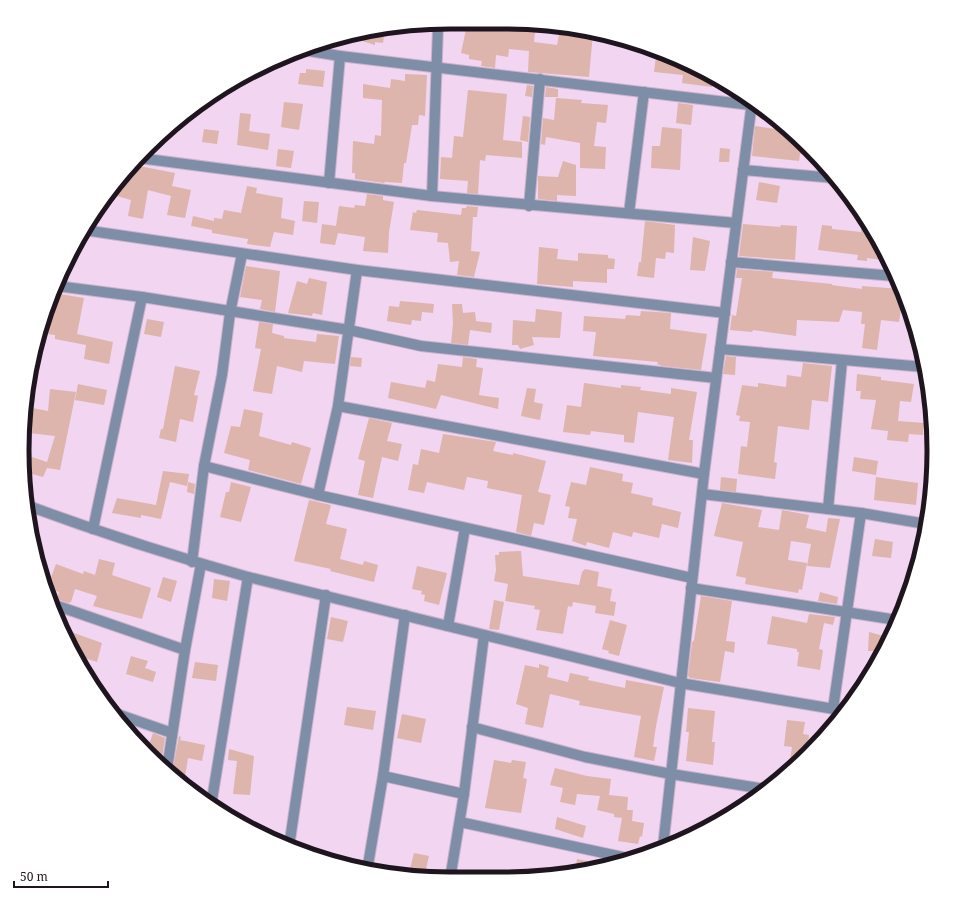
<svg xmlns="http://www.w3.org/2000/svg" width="956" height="901" font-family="'Noto Serif',serif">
	<rect width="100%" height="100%" fill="#f1d5f1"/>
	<g fill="#ddb5ac">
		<polygon points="522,23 536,23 534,42 557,45 560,30 593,33 589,77 528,72 529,51 509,49 508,57 496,55 495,68 481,66 482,61 469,59 469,55 461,53 466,29 483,31 483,27 506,30 507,24 522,26"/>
		<polygon points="385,29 383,43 375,42 375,45 359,40 360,32"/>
		<polygon points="656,57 675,59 686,63 685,66 697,67 714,78 712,87 682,83 683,75 654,72"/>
		<polygon points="306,69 325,71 323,87 298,84 300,73 306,73"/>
		<polygon points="405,74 427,75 425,116 419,115 418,125 412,125 406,163 404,163 402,183 385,182 384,183 355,179 355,173 352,173 353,141 374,144 375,135 381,136 382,100 363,98 363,84 390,88 391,79 405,81"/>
		<polygon points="527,85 533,86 532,97 525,96"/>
		<polygon points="546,87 558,89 558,97 545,97"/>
		<polygon points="468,90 507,94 503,140 522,142 522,158 486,155 485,161 480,160 478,194 467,193 468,181 440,179 441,157 452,158 454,136 463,137"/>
		<polygon points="556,98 582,100 581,103 608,105 606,123 597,122 594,146 606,147 605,169 580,168 580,143 546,137 545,145 541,144 543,118 554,120"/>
		<polygon points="284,102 303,104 299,130 281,127"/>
		<polygon points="678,103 693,105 691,125 676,123"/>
		<polygon points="240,113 251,114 249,131 270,134 268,150 237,145"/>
		<polygon points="523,116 530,117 528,142 520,140"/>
		<polygon points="755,126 788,131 814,155 800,154 799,161 752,156"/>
		<polygon points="662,127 682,129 680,170 651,168 652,146 660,146"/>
		<polygon points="204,129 219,131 217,144 202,142"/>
		<polygon points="720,148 730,149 729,162 719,162"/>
		<polygon points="278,149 294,151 291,168 276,166"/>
		<polygon points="563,161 576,165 576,196 557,195 557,201 538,199 538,176 558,177"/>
		<polygon points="130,166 138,168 139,166 175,173 172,186 191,190 185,218 167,215 171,196 148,190 143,219 128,216 131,200 110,194 119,181 125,182 125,174 128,175"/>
		<polygon points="759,182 780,186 777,203 756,200"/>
		<polygon points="247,186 257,188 256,193 283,198 281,218 295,221 293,235 274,232 270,247 247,244 248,239 212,233 212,230 191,226 193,216 214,221 214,218 222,219 224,210 241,213"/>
		<polygon points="367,194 383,196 383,200 394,202 389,232 388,253 363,251 365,237 351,235 338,233 335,245 320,243 322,224 336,226 339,206 354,208 355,205 365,206"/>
		<polygon points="304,201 319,202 317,223 302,221"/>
		<polygon points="467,206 478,207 477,217 473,217 471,251 480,252 474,277 457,275 459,261 450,262 448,243 437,242 438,233 410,230 413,212 416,213 417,210 461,215 462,208 466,208"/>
		<polygon points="645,221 675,225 674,253 666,252 665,259 656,258 654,278 637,276 639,262 641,262"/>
		<polygon points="743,224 780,227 781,225 797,226 795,260 739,256"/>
		<polygon points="822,225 832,226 832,229 861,232 861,229 872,230 884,252 882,260 867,258 867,261 857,260 858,255 818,250"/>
		<polygon points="693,237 710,241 705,271 690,270"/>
		<polygon points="539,247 558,249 557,259 578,261 578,253 608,255 608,258 615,259 614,269 607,269 607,283 573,281 573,287 537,284"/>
		<polygon points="246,266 280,271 275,312 260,309 262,300 240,297"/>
		<polygon points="737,269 773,272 772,278 832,284 832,285 839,286 862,289 862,286 900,289 903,294 899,322 881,320 877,350 862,348 865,324 861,324 862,312 843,310 839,322 797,320 796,336 753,330 752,332 730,330 732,315 736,316 742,278 736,278"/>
		<polygon points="309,278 327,282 322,315 313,313 312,316 288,313 297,281 307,284"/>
		<polygon points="54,293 84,298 77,334 113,342 109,364 84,359 86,345 55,339 55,335 41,333 45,313"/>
		<polygon points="400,301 434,304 433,313 422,312 421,321 412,320 411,325 387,321 389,306 399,307"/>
		<polygon points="452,304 462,304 463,313 475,312 476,321 492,323 491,333 470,330 468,345 451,343 453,324"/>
		<polygon points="536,309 562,312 560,338 532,337 534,345 520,349 518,345 512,345 513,320 535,322"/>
		<polygon points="641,311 671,313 670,329 707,334 701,370 662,366 657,364 658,362 593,356 596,332 583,331 584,316 625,319 626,315 640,316"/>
		<polygon points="147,319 164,322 161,337 144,334"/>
		<polygon points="259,322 273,324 272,333 284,336 284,338 316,342 317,334 339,336 335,364 304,361 302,372 277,366 272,394 253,391 261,349 255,348"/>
		<polygon points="726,356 736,357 735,375 723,374"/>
		<polygon points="351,357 362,358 361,367 350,366"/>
		<polygon points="463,357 477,359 476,367 483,368 479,395 499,398 498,409 441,395 436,409 388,398 391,382 425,388 427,380 435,382 438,364 462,367"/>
		<polygon points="803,363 832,366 828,402 812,400 809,430 778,426 774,462 777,463 775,479 738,474 741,446 747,447 750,422 739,421 740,416 736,415 742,385 758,387 758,383 786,387 787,375 801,377"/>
		<polygon points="175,366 200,371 194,395 198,396 193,422 180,419 176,442 159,438 161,429 163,429"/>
		<polygon points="857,374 881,377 881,380 914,384 911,402 900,401 898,421 924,423 923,435 909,434 908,442 887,440 888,431 871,429 876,400 860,399 861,391 856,391"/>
		<polygon points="584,383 621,388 621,385 641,387 640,390 671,394 671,388 697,392 689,440 693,440 692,463 668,460 674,417 638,412 634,443 624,442 624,435 591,431 590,435 563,432 567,405 581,407"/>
		<polygon points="78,384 107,390 104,405 75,400"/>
		<polygon points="527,388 536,389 534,402 543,404 540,420 521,416"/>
		<polygon points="50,389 76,392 60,470 47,468 43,477 29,473 31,467 24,464 24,461 26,455 47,462 55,436 29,433 32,408 48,411"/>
		<polygon points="244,409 263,413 259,436 291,445 292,442 311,448 301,484 248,470 250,460 224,453 231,426 240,427"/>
		<polygon points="369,418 392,423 387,441 402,444 398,461 382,457 373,498 358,495 365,461 358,459"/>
		<polygon points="443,434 496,442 493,451 513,455 513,453 546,461 538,492 551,495 544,525 534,523 531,536 516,532 522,495 487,488 488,481 467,477 464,490 427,482 424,493 408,490 413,464 418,465 421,449 439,453"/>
		<polygon points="854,457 878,461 876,475 852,471"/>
		<polygon points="590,467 623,474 622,481 633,483 631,493 653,498 652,505 681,512 678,528 662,524 659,538 633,532 632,537 613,532 609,548 587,542 586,546 572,541 577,519 568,518 570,507 565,506 571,482 586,485"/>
		<polygon points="163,471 189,474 187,486 170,482 161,519 141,515 141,518 112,513 117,498 156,505"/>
		<polygon points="721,477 737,479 736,492 720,490"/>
		<polygon points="876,477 918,483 916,505 874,500"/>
		<polygon points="188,482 195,484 194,494 187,492"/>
		<polygon points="231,482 251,487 241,522 220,517 226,492 229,492"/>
		<polygon points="309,500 331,505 326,524 347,529 340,559 363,565 364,561 378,565 374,582 330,571 331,569 294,561"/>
		<polygon points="722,503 762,510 758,527 779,530 782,510 809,515 806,528 826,532 828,518 840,519 830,568 807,566 811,544 791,541 788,560 807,563 802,590 799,589 798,593 745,584 746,578 736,576 743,542 714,536"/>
		<polygon points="875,539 893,542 891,558 872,556"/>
		<polygon points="521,551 523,576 579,585 582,572 585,569 599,572 597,586 612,589 610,601 616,602 614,616 595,613 596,606 573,602 572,607 568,606 563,634 536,630 540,610 534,609 535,606 505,601 508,584 494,581 496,570 495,555 499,555 499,552"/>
		<polygon points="99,559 115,563 112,575 151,588 142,619 93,606 97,596 75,589 71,602 68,603 57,599 59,592 47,588 56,564 83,574 84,571 95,575"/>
		<polygon points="417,566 447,573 439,605 424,601 425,595 421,594 422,591 412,589"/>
		<polygon points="163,577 177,581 171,602 157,597"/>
		<polygon points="214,579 230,581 227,601 212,598"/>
		<polygon points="820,592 838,597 837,604 818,601"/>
		<polygon points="701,596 732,601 726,641 735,642 734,653 725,651 720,682 690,678 688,676 692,643 694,640"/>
		<polygon points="494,600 504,602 499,630 489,629"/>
		<polygon points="809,614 835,617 833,625 824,623 819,649 823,650 820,670 797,666 799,652 797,652 797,649 767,644 772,616 807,623"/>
		<polygon points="331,617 348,621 343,642 327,639"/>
		<polygon points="610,620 627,625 619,656 608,653 609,651 602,649"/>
		<polygon points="63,629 102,643 97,662 75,655"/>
		<polygon points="869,632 891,638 883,651 868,651"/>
		<polygon points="131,656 148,661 145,668 156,672 153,682 126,674"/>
		<polygon points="195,662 218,665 216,681 192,678"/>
		<polygon points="539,664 549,667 547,677 568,682 570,673 589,677 588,680 625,688 626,680 664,687 656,726 653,747 657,747 654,761 634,757 641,716 579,705 580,701 550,694 543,728 525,724 528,708 516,704 525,665 539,668"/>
		<polygon points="347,707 376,711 373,730 344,725"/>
		<polygon points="688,708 715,711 712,742 715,742 713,765 686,761 689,732 686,732"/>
		<polygon points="402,714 426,719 421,743 397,738"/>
		<polygon points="787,720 805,722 803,734 809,735 807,752 788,773 792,747 784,746"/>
		<polygon points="153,733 165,738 161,765 147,753 137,740 150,742"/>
		<polygon points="179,736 181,737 180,740 205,745 202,761 188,758 184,783 172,773"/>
		<polygon points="229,749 254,756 250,795 233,794 237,761 228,760"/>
		<polygon points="494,760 511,763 512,760 526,762 523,778 527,779 521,813 485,808"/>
		<polygon points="555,768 587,776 611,779 609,795 628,797 627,810 633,810 632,821 644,823 642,837 640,836 638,844 618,841 622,818 614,817 614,814 597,810 600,796 577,794 575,805 560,802 563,788 550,785"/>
		<polygon points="557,817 586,826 583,838 555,829"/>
		<polygon points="414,853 429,856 425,873 410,869"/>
		<polygon points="577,859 587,861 585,870 575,872"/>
	</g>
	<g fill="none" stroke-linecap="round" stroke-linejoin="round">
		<g stroke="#cbb2cb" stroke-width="12">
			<g id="street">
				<polyline points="303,50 340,56 751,105"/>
				<polyline points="139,158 432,196 736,223"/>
				<polyline points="743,170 835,178"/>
				<polyline points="329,183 340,56"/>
				<polyline points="432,196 438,27"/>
				<polyline points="529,206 540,79"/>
				<polyline points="629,213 644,92"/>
				<polyline points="84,230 357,270 725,313"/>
				<polyline points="731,262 894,276"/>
				<polyline points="57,286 142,297 349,330 421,346 716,378"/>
				<polyline points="720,349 924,367"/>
				<polyline points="338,406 704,474"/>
				<polyline points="204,466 318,495 692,578"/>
				<polyline points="702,494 861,513 926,524"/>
				<polyline points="318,495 338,406 357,270"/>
				<path d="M26,505C99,532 173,556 248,577L680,683L846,711"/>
				<polyline points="828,509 842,361"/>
				<polyline points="927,516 932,448"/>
				<polyline points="93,529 142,297"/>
				<polyline points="192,562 204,466 222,375 230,313 242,254"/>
				<polyline points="691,588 897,620"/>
				<polyline points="52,604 185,650 201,564"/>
				<polyline points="448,626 465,528"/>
				<polyline points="833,709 861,513"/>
				<polyline points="117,714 172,733"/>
				<polyline points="472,727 585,757 671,774 765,789"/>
				<polyline points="167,769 185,650"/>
				<polyline points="383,776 464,794"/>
				<polyline points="211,806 248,577"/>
				<polyline points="460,822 632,859"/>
				<polyline points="289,847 326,595"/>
				<polyline points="663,847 704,474 752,102"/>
				<polyline points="367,871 383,776 405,615"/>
				<polyline points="450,879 464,794 484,635"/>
			</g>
		</g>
		<use href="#street" stroke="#7f8ea7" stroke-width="10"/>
	</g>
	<path d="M0 0H956V901H0ZM450 29H506A421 421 0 0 1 927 450V451A421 421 0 0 1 506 872H450A421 421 0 0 1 29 451V450A421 421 0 0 1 450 29Z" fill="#fff" fill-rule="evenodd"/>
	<path fill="none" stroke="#1e151e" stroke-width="5" d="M450 29H506A421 421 0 0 1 927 450V451A421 421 0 0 1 506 872H450A421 421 0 0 1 29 451V450A421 421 0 0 1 450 29Z"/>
	<path d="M14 881v6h94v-6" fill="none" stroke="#1e151e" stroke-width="2"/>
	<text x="20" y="881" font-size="12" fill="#1e151e" stroke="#ffffff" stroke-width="3" paint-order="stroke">50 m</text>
</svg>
